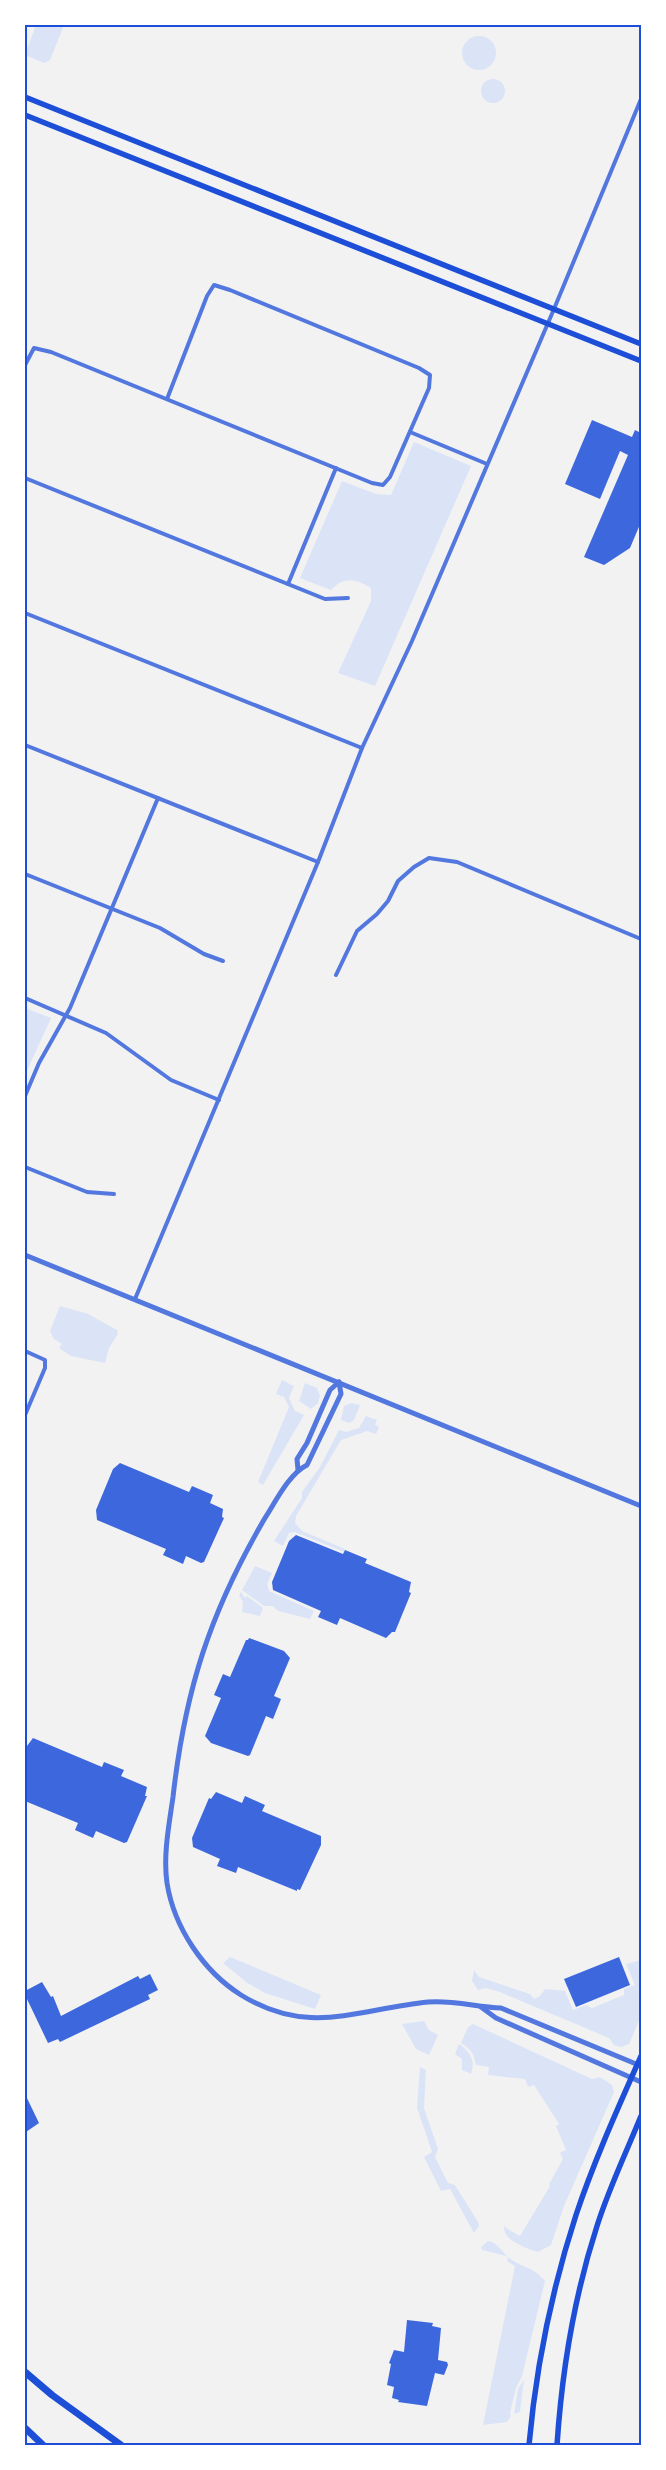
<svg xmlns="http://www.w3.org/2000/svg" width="666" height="2470" font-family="'Fira Sans',sans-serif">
	<rect width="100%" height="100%" fill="#f2f2f2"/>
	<g fill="#dbe4f7">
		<polygon points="36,25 64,25 50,60 44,63 25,55"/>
		<circle cx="479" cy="53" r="17"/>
		<circle cx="493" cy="91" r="12"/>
		<path d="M414,442L471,466L375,686L338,673L371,601V588C355,579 345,576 331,590L300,578L342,481L376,494L391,495Z"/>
		<polygon points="25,1008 51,1018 25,1075"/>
		<polygon points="60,1306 88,1314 117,1330 118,1334 109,1348 105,1363 71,1356 59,1348 62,1344 54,1339 50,1331"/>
		<polygon points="282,1380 294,1386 289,1398 295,1411 304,1415 263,1485 258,1482 289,1407 284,1397 276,1394"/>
		<polygon points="305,1383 317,1388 320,1396 318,1403 311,1409 299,1401"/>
		<polygon points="352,1403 360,1405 354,1420 349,1423 341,1420 344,1406"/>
		<polygon points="366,1416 377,1420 375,1425 379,1427 376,1434 367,1431 341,1440 296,1516 295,1523 302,1531 345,1549 344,1552 295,1532 289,1533 283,1546 274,1541 302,1498 302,1492 320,1467 339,1430 346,1432 359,1428"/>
		<polygon points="255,1566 272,1573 267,1584 269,1591 314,1611 310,1619 278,1611 273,1606 264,1606 242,1590"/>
		<polygon points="241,1592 245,1598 247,1596 263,1608 260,1616 242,1612 243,1602 239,1595"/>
		<polygon points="230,1957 321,1995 315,2009 265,1993 246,1982 223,1963"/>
		<polygon points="641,1960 641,2016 629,2044 621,2047 614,2045 609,2038 500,1992 486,1988 478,1990 472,1981 474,1970 479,1977 530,1994 534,1999 540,1996 545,1989 565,1991 573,2010 586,2005 592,2008 624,1995 624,1989 635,1985 626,1964"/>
		<polygon points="424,2021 429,2030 438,2035 429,2055 416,2049 402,2024"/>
		<path d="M473,2024L592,2079L600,2077L612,2085L614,2092L564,2206L551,2245L538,2252C528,2249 499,2239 505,2225L506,2228L520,2236L550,2186L549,2184L563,2159L560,2153L566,2150L556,2126L559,2124L534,2085L528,2087L525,2079L488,2075L489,2067L476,2065C474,2054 471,2049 461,2043L468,2027Z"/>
		<path d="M459,2044C470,2051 476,2061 471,2074L462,2070V2059L455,2054Z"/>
		<polygon points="420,2067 426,2070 424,2108 438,2149 435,2157 448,2183 455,2185 478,2222 479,2226 474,2233 450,2189 441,2191 424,2157 432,2152 417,2108"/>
		<path d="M488,2241C496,2241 502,2252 509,2258C523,2268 534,2267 545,2281L522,2376L516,2388L510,2413L511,2416L507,2422L483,2425L515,2266L507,2261L508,2258L506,2256L482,2250L481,2247Z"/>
		<polygon points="524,2380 520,2412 514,2414 518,2389"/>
	</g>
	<g fill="#3d67dc">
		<polygon points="592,420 632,437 635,430 641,433 641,522 630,548 604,565 584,557 628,455 620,451 600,499 565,484"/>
		<polygon points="120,1463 189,1492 192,1486 213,1495 210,1503 223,1509 222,1517 224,1518 204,1562 201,1563 186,1556 183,1564 163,1555 166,1549 97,1520 96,1510 113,1469"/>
		<polygon points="296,1535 343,1554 345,1550 367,1559 365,1563 411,1582 409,1592 411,1593 395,1632 392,1632 386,1638 340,1618 337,1625 318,1617 321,1611 273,1590 272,1582 289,1541"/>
		<polygon points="249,1638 284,1651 290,1658 274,1696 281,1699 273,1719 266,1716 250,1755 248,1756 211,1743 205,1736 221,1698 214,1695 223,1674 230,1677 246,1640 248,1640"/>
		<polygon points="33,1738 102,1767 104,1762 124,1770 121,1776 147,1787 145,1796 147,1796 127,1842 124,1843 96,1831 93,1838 75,1830 78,1823 25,1801 25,1745 27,1746"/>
		<polygon points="216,1792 242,1803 245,1796 265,1805 262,1811 321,1836 321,1845 300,1890 297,1889 297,1891 238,1867 236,1873 217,1866 220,1859 193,1847 192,1838 209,1798 211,1799"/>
		<polygon points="619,1957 630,1985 576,2007 564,1979"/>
		<polygon points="150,1974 158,1990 148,1995 150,1999 60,2042 58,2039 48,2043 27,1999 25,2000 25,1991 42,1982 51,1997 53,1996 61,2016 138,1976 140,1979"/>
		<polygon points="25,2094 39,2123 26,2132 25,2130"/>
		<polygon points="407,2320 433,2323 432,2326 441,2328 438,2360 447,2362 448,2365 444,2375 435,2373 427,2406 398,2402 399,2400 392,2398 394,2387 387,2385 391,2364 389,2363 394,2350 404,2352"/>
	</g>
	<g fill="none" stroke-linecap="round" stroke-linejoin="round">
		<g stroke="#5277de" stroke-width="4">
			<polyline points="25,365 34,348 51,352 372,483 383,485 390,477 429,388 430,375 419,368 230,290 214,285 207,296 167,399"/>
			<polyline points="410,432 487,464"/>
			<polyline points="25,478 325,599 348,598"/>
			<polyline points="288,584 336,468"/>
			<polyline points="25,613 362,748"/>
			<polyline points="25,745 318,862"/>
			<polyline points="25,874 160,928 204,954 223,961"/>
			<polyline points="336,975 357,931 377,914 388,901 398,881 414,867 429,858 457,862 641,939"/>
			<polyline points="25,998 106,1033 171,1080 219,1100"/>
			<polyline points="25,1096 39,1063 70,1008 158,798"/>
			<polyline points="25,1167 87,1192 114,1194"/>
			<polyline points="135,1299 318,862 362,748 412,641 554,309 641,99"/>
			<polyline points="25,1351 45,1360 45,1368 25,1415"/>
		</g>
		<g stroke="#5277de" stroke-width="5">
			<polyline points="25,1255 641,1506"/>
			<path d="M339,1382L341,1394L307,1465C289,1474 276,1501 265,1518C210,1612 185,1690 173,1797C169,1825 163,1855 167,1883C174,1927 203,1971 241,1995C309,2037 357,2009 428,2002C453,2000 477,2007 501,2008L641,2066"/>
			<polyline points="298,1470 297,1459 307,1443 330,1390 339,1382"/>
			<polyline points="481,2007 496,2018 641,2082"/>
		</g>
		<g stroke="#1d4ed8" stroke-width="5.5">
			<polyline points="25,97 641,344"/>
			<polyline points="25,115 641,361"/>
			<path d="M529,2445C536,2367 552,2289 576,2215C594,2161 618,2108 641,2056"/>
			<path d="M557,2445C562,2370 574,2297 597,2226C609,2188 626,2153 641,2116"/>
		</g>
		<g stroke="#1d4ed8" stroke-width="7">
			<polyline points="25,2372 52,2395 121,2445"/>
			<polyline points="25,2428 43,2445"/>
		</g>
	</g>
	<rect width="666" height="2470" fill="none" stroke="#ffffff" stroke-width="52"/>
	<rect x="26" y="26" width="614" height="2418" fill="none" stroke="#1d4ed8" stroke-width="2"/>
</svg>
